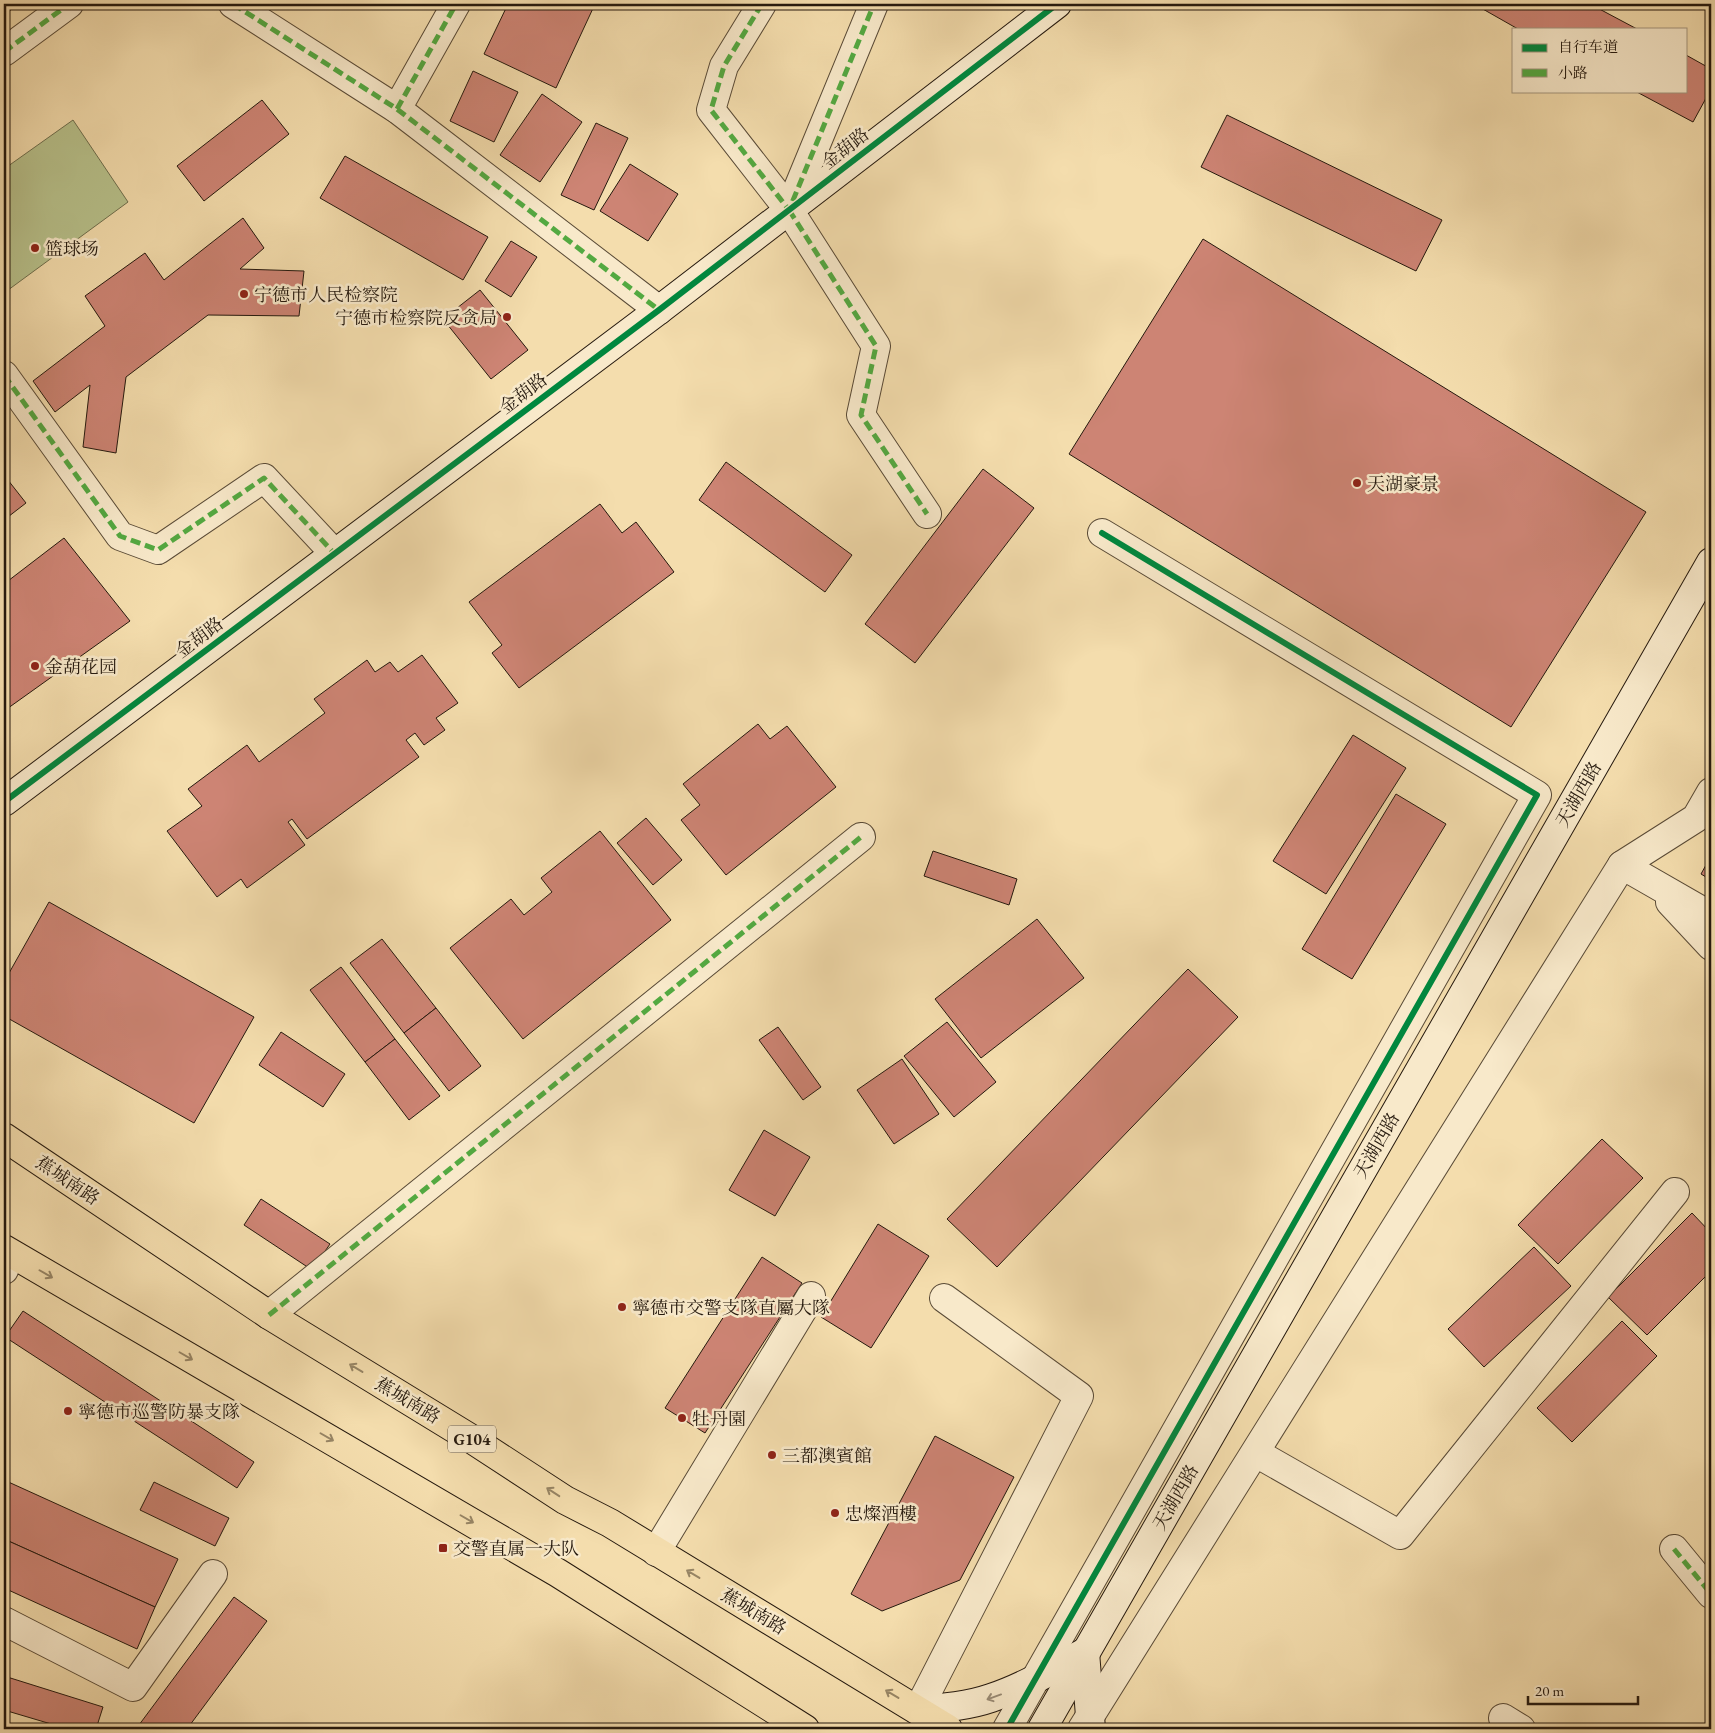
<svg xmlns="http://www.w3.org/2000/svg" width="1715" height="1733" font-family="'EB Garamond','Noto Serif SC',serif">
	<rect width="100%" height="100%" fill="#f4ddad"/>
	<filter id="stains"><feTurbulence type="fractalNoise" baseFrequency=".004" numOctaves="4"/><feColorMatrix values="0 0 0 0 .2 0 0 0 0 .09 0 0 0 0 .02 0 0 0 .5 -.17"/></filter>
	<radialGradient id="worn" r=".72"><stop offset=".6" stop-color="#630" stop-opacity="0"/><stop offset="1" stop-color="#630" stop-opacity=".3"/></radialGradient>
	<polygon fill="#b8c28c" stroke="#6e6e4d" points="73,120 128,202 4,293 4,169"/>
	<g fill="#cd8474" stroke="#25190e">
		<polygon points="4,4 20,4 4,14"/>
		<polygon points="508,4 595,4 556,88 484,54"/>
		<polygon points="1474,4 1590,4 1637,29 1518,29"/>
		<polygon points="1686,55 1711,69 1711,89 1693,122 1635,91 1686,91"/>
		<polygon points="473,71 518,92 494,142 450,121"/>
		<polygon points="542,94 582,122 540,182 500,155"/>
		<polygon points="262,100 289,134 204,201 177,166"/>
		<polygon points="1227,115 1442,220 1416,271 1201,167"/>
		<polygon points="596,123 628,138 594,210 561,195"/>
		<polygon points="345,156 488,237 463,280 320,198"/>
		<polygon points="630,164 678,194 648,241 600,211"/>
		<polygon points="243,218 264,248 240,269 304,271 299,316 208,315 126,377 116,453 83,447 90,385 55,412 33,381 105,326 85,296 145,253 164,280"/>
		<polygon points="1203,239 1646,512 1511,727 1069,454"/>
		<polygon points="511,241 537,257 511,297 485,281"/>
		<polygon points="480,290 528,350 491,379 443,319"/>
		<polygon points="726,462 852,555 825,592 699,500"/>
		<polygon points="983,469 1034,508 915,663 865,624"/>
		<polygon points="4,475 26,503 4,520"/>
		<polygon points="600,504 622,533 636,522 674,572 519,688 492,653 502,645 469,602"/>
		<polygon points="64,538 130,621 4,711 4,584"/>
		<polygon points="422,655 458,703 436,718 445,730 424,745 415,733 406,740 419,757 307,839 292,819 288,822 305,845 247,888 241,879 217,897 167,831 202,806 188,789 247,745 259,762 325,713 314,699 367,660 375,672 390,662 398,672"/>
		<polygon points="758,724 770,739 787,726 836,787 726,875 681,820 700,805 683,784"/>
		<polygon points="1353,735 1406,768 1326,894 1273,861"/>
		<polygon points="1396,794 1446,824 1352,979 1302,949"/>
		<polygon points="646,818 682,860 653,885 617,843"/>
		<polygon points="600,831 671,920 523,1039 450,948 511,899 524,915 552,892 541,878"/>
		<polygon points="933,851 1017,879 1009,905 924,876"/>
		<polygon points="1711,856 1711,880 1701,874"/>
		<polygon points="49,902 254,1017 194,1123 4,1016 4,982"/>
		<polygon points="1037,919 1084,978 981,1058 935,999"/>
		<polygon points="382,939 436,1008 404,1033 350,963"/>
		<polygon points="341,967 395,1039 365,1062 310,990"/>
		<polygon points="1188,969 1238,1017 997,1267 947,1219"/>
		<polygon points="436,1008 481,1066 449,1091 404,1033"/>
		<polygon points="947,1022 996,1082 954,1117 904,1056"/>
		<polygon points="778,1027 821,1087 803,1100 759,1040"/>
		<polygon points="281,1032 345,1074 323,1107 259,1065"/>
		<polygon points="395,1039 440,1096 409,1120 365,1062"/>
		<polygon points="902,1059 939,1114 894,1144 857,1090"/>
		<polygon points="764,1130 810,1157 775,1216 729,1190"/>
		<polygon points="1602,1139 1643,1178 1558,1264 1518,1225"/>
		<polygon points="261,1199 330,1244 312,1270 244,1225"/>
		<polygon points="1692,1213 1711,1233 1711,1271 1647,1335 1608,1297"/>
		<polygon points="878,1224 929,1256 871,1348 821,1317"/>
		<polygon points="1534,1247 1571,1286 1484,1367 1448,1329"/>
		<polygon points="762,1257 802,1283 705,1433 665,1408"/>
		<polygon points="23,1311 254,1462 237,1488 5,1337"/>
		<polygon points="1622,1321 1657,1356 1572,1442 1537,1408"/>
		<polygon points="935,1436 1014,1477 960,1580 882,1611 851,1594"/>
		<polygon points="4,1480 178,1559 155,1607 4,1539"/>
		<polygon points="154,1482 229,1518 215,1546 140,1510"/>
		<polygon points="4,1539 155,1607 137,1649 4,1588"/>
		<polygon points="234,1597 267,1621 187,1729 136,1729"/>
		<polygon points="4,1676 103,1707 96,1729 68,1729 4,1710"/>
	</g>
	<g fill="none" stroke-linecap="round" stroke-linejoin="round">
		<g stroke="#594a36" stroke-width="30">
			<g id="street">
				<polyline points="233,4 397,109 659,310"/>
				<polyline points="762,4 724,66 711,110 789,210 874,4"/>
				<polyline points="4,52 69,4"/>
				<polyline points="397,109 456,4"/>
				<polyline points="789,210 876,346 861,415 927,514"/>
				<polyline points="4,375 120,536 158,550 264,478 334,553"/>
				<polyline points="1622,865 1696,818 1711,792"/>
				<polyline points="1670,902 1711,946"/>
				<polyline points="4,1270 11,1254"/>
				<polyline points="269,1315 861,837"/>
				<polyline points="1256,1453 1400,1535 1675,1192"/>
				<polyline points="1674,1549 1711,1594"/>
				<polyline points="656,1552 811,1296"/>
				<polyline points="4,1621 133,1687 213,1574"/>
				<polyline points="918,1710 1079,1396 944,1298"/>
				<polyline points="1503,1718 1521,1729"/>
				<polyline points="1007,1729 1537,795 1102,533"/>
				<polyline points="1082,1729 1622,865 1711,916"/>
			</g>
		</g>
		<g stroke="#25190e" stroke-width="30">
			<g id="secondary">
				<polyline points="4,802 659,310 1057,4"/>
				<polyline points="1085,1652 1091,1729"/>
				<path d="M918,1710C942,1708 968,1706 991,1698C1024,1687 1054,1669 1085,1652"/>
				<polyline points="1042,1729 1711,562"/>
			</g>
		</g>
		<g stroke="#25190e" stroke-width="30">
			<g id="highway">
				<polyline points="4,1137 269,1315 470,1438 565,1500 610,1523 948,1729"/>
				<polyline points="4,1249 558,1573 805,1729"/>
			</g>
		</g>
		<use href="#street" stroke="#f8e9ca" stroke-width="28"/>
		<use href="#secondary" stroke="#f8e9ca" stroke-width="28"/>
		<use href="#highway" stroke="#f4ddad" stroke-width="28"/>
		<g stroke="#53a941" stroke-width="5" stroke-dasharray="10 5" stroke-linecap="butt">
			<polyline points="233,4 397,109 659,310"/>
			<polyline points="762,4 724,66 711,110 789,210 874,4"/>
			<polyline points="4,52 69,4"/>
			<polyline points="397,109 456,4"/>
			<polyline points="789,210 876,346 861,415 927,514"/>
			<polyline points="4,375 120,536 158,550 264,478 334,553"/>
			<polyline points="269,1315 861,837"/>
			<polyline points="1674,1549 1711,1594"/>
		</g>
		<g stroke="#f8e9ca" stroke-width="9">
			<g id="cycleway">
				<polyline points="4,802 659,310 1057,4"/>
				<polyline points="1007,1729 1537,795 1102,533"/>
			</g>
		</g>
		<use href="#cycleway" stroke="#00873e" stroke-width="6"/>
	</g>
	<defs><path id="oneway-shaft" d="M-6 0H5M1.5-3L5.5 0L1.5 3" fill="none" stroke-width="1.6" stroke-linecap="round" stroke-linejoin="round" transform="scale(1.25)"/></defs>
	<g stroke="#978565">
		<use href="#oneway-shaft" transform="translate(46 1274) rotate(30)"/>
		<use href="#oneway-shaft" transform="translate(186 1356) rotate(30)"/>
		<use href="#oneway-shaft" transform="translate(356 1368) rotate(-149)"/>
		<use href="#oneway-shaft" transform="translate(327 1437) rotate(30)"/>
		<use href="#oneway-shaft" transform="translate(553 1492) rotate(-147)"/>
		<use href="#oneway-shaft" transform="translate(467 1519) rotate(30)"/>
		<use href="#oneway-shaft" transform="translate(693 1574) rotate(-149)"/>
		<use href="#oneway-shaft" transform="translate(892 1694) rotate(-149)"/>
	</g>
	<use stroke="#998b75" href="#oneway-shaft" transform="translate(994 1697) rotate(160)"/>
	<g fill="#8f2418" stroke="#f8e9ca" stroke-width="2">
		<circle cx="35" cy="248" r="5"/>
		<circle cx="244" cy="294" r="5"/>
		<circle cx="507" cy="317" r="5"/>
		<circle cx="1357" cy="483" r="5"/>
		<circle cx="35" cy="666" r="5"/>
		<circle cx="622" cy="1307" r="5"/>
		<circle cx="68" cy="1411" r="5"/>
		<circle cx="682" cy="1418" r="5"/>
		<circle cx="772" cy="1455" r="5"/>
		<circle cx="835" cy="1513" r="5"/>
		<rect x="438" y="1543" width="10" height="10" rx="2.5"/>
	</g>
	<g text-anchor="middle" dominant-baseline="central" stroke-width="5" stroke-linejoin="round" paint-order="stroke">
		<rect fill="#f8e9ca" stroke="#645746" stroke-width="1" x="448" y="1425.5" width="48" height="27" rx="4"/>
		<g font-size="16" font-weight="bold" fill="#25190e">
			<text x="472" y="1439">G104</text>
		</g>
		<g font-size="18" fill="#25190e" stroke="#f8e9ca">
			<text transform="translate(845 148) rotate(-38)">金葫路</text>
			<text transform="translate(523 393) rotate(-37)">金葫路</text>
			<text transform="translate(199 637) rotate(-37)">金葫路</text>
			<text transform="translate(1578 794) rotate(-60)">天湖西路</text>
			<text transform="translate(1376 1145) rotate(-60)">天湖西路</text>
			<text transform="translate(68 1180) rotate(34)">蕉城南路</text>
			<text transform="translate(408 1400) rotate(31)">蕉城南路</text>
			<text transform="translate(1175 1497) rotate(-60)">天湖西路</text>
			<text transform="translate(754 1611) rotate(31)">蕉城南路</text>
		</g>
		<g font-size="18" fill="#25190e" stroke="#f8e9ca" text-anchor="start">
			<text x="45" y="248">篮球场</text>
			<text x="254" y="294">宁德市人民检察院</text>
			<text x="497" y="317" text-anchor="end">宁德市检察院反贪局</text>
			<text x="1367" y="483">天湖豪景</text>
			<text x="45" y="666">金葫花园</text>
			<text x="632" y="1307">寧德市交警支隊直屬大隊</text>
			<text x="78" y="1411">寧德市巡警防暴支隊</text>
			<text x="692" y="1418">牡丹園</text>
			<text x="782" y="1455">三都澳賓館</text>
			<text x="845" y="1513">忠燦酒樓</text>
			<text x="453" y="1548">交警直属一大队</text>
		</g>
	</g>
	<rect width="1715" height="1733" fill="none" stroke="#f4ddad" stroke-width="20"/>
	<rect x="5" y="5" width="1705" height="1723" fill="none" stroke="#25190e" stroke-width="2.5"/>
	<rect x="10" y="10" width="1695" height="1713" fill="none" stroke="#25190e"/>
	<rect x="1512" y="28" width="175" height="65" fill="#f8e9ca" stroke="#a4967f"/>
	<rect x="1522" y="44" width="25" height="8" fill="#00873e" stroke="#a4967f"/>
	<text x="1558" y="52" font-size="15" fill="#25190e">自行车道</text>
	<rect x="1522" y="69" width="25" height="8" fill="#53a941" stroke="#a4967f"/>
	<text x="1558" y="78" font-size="15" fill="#25190e">小路</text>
	<path d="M1528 1696v8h110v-8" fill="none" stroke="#25190e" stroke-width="2.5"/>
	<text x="1535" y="1696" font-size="15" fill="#25190e" stroke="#f8e9ca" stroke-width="4" paint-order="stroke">20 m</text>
	<rect width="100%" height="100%" filter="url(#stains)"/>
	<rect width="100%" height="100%" fill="url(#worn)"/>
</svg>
